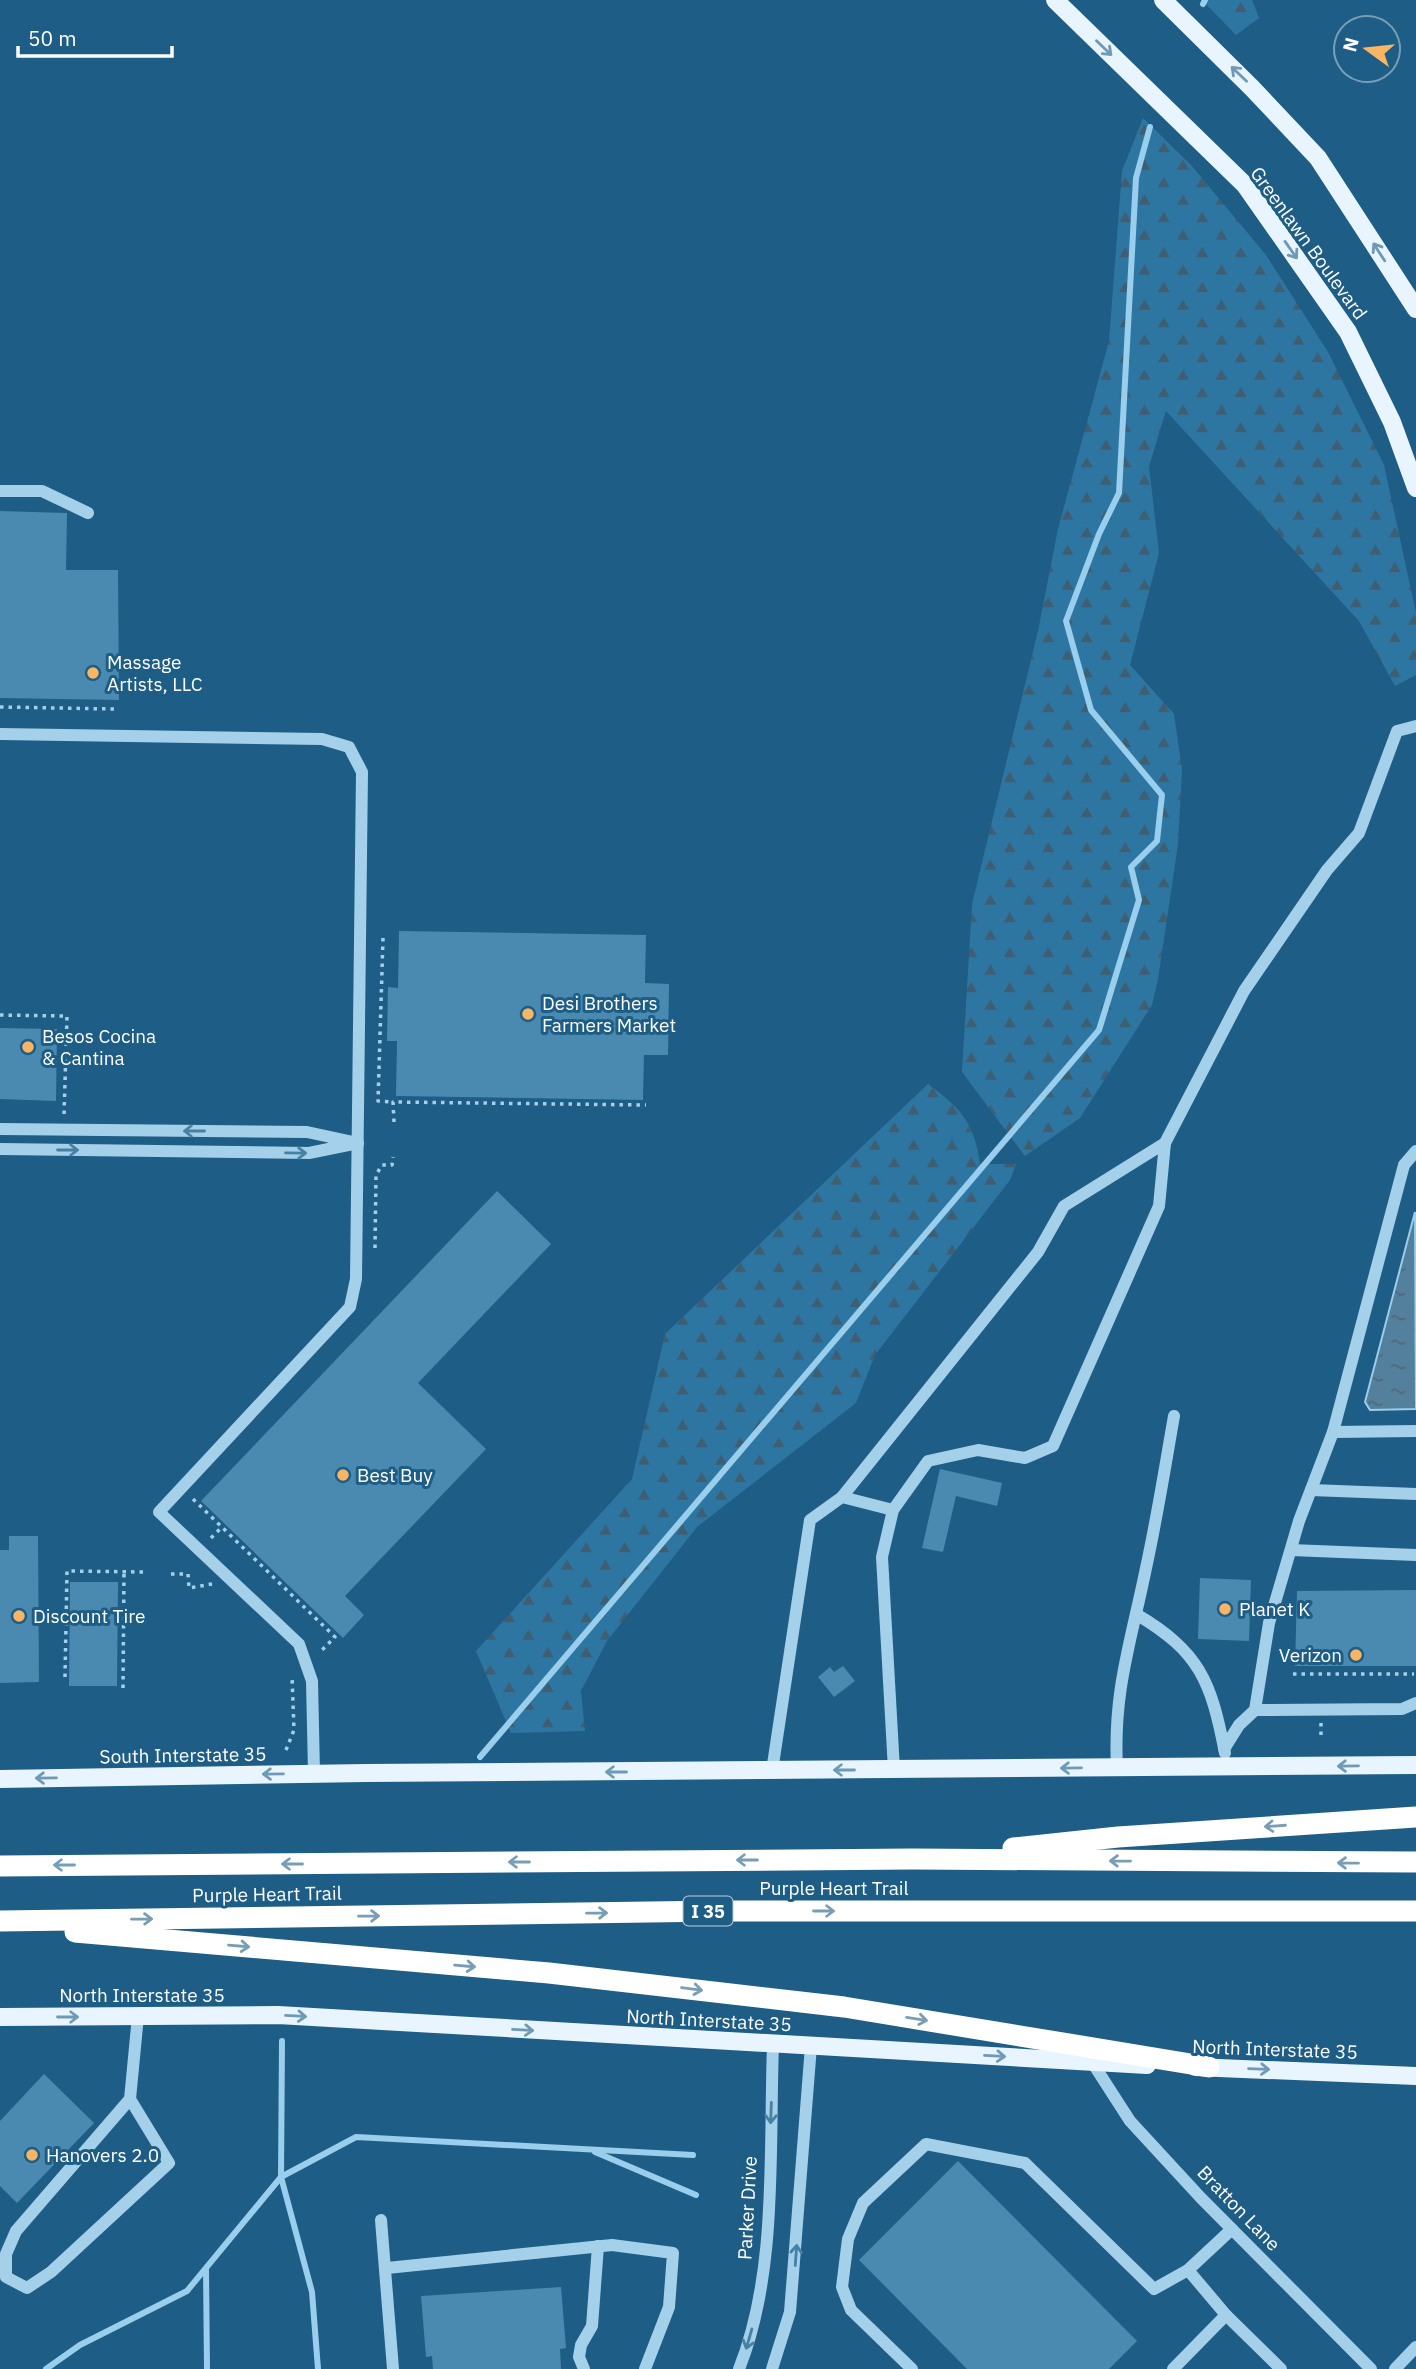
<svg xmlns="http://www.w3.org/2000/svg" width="1416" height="2369" font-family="'IBM Plex Sans',sans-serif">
	<defs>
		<pattern id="forest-firs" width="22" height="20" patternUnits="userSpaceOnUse" patternTransform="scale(1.75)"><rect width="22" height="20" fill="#2e76a2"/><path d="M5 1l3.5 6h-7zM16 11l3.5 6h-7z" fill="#3e5f73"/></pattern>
		<pattern id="water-ripples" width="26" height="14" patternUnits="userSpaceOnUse" patternTransform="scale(1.75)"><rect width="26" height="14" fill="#53809c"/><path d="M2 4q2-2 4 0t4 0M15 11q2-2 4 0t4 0" fill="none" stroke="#506978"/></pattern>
	</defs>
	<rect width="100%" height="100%" fill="#1e5d85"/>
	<g fill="url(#forest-firs)">
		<polygon points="1202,0 1252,0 1259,18 1236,35"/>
		<polygon points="1143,118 1191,165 1266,255 1328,352 1384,465 1416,613 1416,675 1395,686 1359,621 1166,411 1149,466 1159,553 1130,665 1174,714 1182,770 1178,844 1158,979 1152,1005 1080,1118 1025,1156 962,1072 972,904 1038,631 1058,529 1109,341 1122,171"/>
		<path d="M928,1084C961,1109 974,1121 980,1164H1016L1010,1180L875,1355L856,1403L697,1527L607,1641L581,1691L585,1731L511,1733L476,1651L632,1479L665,1334Z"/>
	</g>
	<polygon fill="url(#water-ripples)" stroke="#99ceec" stroke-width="2" points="1415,1212 1416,1409 1370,1410 1365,1402"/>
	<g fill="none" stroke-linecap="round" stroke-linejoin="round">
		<g stroke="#99ceec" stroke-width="6">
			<polyline points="1203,4 1205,0"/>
			<polyline points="480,1757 1099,1030 1139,900 1131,867 1157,841 1162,795 1091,710 1066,621 1099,534 1119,493 1136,178 1150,127"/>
			<polyline points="595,2152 696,2195"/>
			<polyline points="206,2269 207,2369"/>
			<polyline points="46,2369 80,2345 187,2291 281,2177 282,2041"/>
			<polyline points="318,2369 312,2292 281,2177 356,2137 693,2155"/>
		</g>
	</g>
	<g fill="#4a89b0">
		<polygon points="0,511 67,513 66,570 118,570 119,700 0,698"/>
		<polygon points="399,931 646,935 645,983 669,984 668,1055 644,1055 643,1100 396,1096 397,1041 387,1041 388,987 398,988"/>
		<polygon points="0,1028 57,1029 56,1101 0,1099"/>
		<polygon points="497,1191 551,1244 418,1383 486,1449 345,1596 364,1615 343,1638 201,1501"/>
		<polygon points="940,1469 1002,1483 997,1506 956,1496 943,1552 922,1548"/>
		<polygon points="9,1536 38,1536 39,1682 0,1683 0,1550 9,1550"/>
		<polygon points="1200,1578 1251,1580 1249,1641 1198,1639"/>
		<polygon points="70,1582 118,1582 117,1686 69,1686"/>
		<polygon points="1416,1590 1416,1666 1295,1666 1297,1591"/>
		<polygon points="843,1666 855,1681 834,1697 818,1677 830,1667 834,1672"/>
		<polygon points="44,2074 94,2123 17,2203 0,2186 0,2121"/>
		<polygon points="958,2161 1137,2341 1109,2369 967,2369 859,2260"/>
		<polygon points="561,2287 566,2348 560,2349 561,2369 433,2369 432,2356 426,2357 421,2296"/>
	</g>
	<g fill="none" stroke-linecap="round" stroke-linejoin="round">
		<g stroke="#a5d0ea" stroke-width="3.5" stroke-dasharray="3.5 5" stroke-linecap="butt">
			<polyline points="0,707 115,709"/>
			<polyline points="383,938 378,1101 393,1102"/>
			<polyline points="0,1015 67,1016 64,1115"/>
			<polyline points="394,1122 393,1102 646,1105"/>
			<polyline points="375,1248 376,1175 382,1165 392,1165 393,1157"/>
			<polyline points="193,1499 335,1637 320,1652"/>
			<polyline points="211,1538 222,1527"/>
			<polyline points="171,1574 188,1574 189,1588 212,1584"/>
			<polyline points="1293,1674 1414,1674"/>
			<polyline points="65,1677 67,1571 143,1572"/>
			<polyline points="123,1688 124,1571"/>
			<polyline points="1321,1723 1321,1737"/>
			<polyline points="286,1750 294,1730 292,1676"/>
		</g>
		<g stroke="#a5d0ea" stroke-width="12">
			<polyline points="0,491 42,491 88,513"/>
			<polyline points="0,734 322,739 349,747 362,772 356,1279 350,1307 159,1512 299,1644 312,1681 314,1773"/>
			<polyline points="0,1129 307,1132 358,1143 309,1153 0,1149"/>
			<polyline points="1333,1432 1404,1165 1416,1151"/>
			<polyline points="1311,1490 1416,1494"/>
			<polyline points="842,1497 1038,1252 1064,1206 1165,1143"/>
			<polyline points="1291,1550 1416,1555"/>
			<path d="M1136,1614C1200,1652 1211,1681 1225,1753"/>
			<polyline points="1255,1710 1402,1709 1416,1703"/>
			<polyline points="1224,1749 1239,1725 1255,1710 1269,1623 1299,1521 1333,1432 1416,1431"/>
			<path d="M1117,1768C1113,1691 1131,1642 1146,1568C1157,1518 1165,1467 1174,1416"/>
			<polyline points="894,1770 882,1557 893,1510 928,1461 978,1450 1025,1458 1053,1446 1159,1206 1165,1143 1244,991 1327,870 1359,833 1397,731 1416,726"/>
			<polyline points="772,1771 810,1520 842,1497 893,1510"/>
			<polyline points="1092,2062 1130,2121 1201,2198 1371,2369"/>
			<polyline points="130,2099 169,2163 51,2272 27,2288 6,2277 6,2254 16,2231 130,2099 138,2016"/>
			<polyline points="381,2220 393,2369"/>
			<polyline points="387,2268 612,2245 673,2253 669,2307 645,2369"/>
			<polyline points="1226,2315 1281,2369"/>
			<polyline points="584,2369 579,2357 581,2345 592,2326 598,2246"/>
			<path d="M739,2369C778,2272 769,2149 773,2045"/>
			<polyline points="772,2369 790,2312 811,2046"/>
			<polyline points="912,2369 851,2310 842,2287 848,2239 863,2203 926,2144 1025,2163 1154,2289 1188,2270 1232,2229"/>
			<polyline points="1173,2369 1226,2315 1188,2270"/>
			<polyline points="1395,2369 1416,2347"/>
		</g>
		<g stroke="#e9f5fe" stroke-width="18">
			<polyline points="1055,0 1245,185 1348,332 1392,422 1416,488"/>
			<polyline points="1163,0 1252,88 1318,158 1416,309"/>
			<polyline points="0,1779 366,1773 1416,1765"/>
			<polyline points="0,2017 278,2015 1147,2065"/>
			<polyline points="1195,2067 1416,2076"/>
		</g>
		<g stroke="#fff" stroke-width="21">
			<polyline points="1013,1848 1118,1837 1416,1817"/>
			<polyline points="0,1866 913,1859 1416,1862"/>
			<polyline points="0,1921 720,1911 1416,1911"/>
			<polyline points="75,1932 549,1973 844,2007 1209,2067"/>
		</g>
	</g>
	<defs><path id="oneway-shaft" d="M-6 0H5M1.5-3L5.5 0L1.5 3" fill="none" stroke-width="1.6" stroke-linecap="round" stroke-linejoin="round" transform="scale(1.75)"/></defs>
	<g stroke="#6f9ab5">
		<use href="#oneway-shaft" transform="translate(1104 48) rotate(44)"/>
		<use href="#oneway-shaft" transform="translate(1239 74) rotate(-136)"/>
		<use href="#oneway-shaft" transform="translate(1291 250) rotate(55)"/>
		<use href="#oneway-shaft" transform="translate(1379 252) rotate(-123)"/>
		<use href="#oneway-shaft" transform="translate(1348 1766) rotate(179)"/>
		<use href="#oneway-shaft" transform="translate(1071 1768) rotate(179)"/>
		<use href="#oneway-shaft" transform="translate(844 1770) rotate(180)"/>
		<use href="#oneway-shaft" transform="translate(616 1772) rotate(180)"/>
		<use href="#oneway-shaft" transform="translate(273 1774) rotate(179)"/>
		<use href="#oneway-shaft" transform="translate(46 1778) rotate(179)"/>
		<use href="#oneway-shaft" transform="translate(296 2016) rotate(3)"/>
		<use href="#oneway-shaft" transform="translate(68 2017)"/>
		<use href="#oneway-shaft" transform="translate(523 2030) rotate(3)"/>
		<use href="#oneway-shaft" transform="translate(995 2056) rotate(3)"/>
		<use href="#oneway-shaft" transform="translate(1259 2069) rotate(2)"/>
	</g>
	<g stroke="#4680a3">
		<use href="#oneway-shaft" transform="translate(194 1131) rotate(-180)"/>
		<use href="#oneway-shaft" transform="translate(68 1150)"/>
		<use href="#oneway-shaft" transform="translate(296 1153) rotate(1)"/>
		<use href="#oneway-shaft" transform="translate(771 2113) rotate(92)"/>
		<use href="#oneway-shaft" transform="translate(796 2255) rotate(-86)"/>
		<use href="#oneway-shaft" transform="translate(749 2339) rotate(106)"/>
	</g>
	<g stroke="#789eb6">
		<use href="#oneway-shaft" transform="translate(1275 1826) rotate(176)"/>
		<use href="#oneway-shaft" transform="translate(747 1860) rotate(180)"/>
		<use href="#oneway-shaft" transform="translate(1120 1861) rotate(-179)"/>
		<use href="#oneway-shaft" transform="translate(519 1862) rotate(180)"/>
		<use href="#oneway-shaft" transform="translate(1348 1863) rotate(-179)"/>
		<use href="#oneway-shaft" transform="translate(292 1864) rotate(180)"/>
		<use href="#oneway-shaft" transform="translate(64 1865) rotate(180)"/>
		<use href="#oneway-shaft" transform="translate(824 1911)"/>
		<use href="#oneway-shaft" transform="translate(597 1913) rotate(-1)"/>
		<use href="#oneway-shaft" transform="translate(369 1916) rotate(-1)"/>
		<use href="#oneway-shaft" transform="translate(142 1919) rotate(-1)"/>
		<use href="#oneway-shaft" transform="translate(239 1946) rotate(5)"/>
		<use href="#oneway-shaft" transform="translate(465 1966) rotate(5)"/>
		<use href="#oneway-shaft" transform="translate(692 1989) rotate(7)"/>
		<use href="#oneway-shaft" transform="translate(917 2019) rotate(9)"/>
	</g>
	<g fill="#fab564" stroke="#1e5d85" stroke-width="2.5">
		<circle cx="93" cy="673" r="7"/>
		<circle cx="528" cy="1014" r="7"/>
		<circle cx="28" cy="1047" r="7"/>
		<circle cx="343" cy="1475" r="7"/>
		<circle cx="1225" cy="1609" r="7"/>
		<circle cx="19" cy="1616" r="7"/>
		<circle cx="1356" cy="1655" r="7"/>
		<circle cx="32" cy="2155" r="7"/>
	</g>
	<g text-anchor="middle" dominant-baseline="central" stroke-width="6" stroke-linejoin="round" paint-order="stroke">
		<rect fill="#1e5d85" stroke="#bcceda" stroke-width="2" x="683.5" y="1896.5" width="49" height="29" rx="5"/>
		<g font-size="18" font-weight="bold" fill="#fff">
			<text x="708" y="1911">I 35</text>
		</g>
		<g font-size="19" fill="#fff" stroke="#1e5d85">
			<text transform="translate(1309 243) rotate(54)">Greenlawn Boulevard</text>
			<text transform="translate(183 1755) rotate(-1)">South Interstate 35</text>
			<text x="834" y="1888">Purple Heart Trail</text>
			<text transform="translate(267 1894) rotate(-1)">Purple Heart Trail</text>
			<text x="142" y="1995">North Interstate 35</text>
			<text transform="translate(709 2020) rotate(3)">North Interstate 35</text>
			<text transform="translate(1275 2049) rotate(2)">North Interstate 35</text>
			<text transform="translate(747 2208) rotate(-87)">Parker Drive</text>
			<text transform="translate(1239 2208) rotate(46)">Bratton Lane</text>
		</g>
		<g font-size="19" fill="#fff" stroke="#1e5d85" text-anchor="start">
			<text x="107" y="662">Massage<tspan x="107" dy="22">Artists, LLC</tspan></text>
			<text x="542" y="1003">Desi Brothers<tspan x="542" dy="22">Farmers Market</tspan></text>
			<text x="42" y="1036">Besos Cocina<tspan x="42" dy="22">&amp; Cantina</tspan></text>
			<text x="357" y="1475">Best Buy</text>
			<text x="1239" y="1609">Planet K</text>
			<text x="33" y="1616">Discount Tire</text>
			<text x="1342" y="1655" text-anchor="end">Verizon</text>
			<text x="46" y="2155">Hanovers 2.0</text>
		</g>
	</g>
	<g transform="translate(1367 49) rotate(285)"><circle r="33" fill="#1e5d85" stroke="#789eb6" stroke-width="2"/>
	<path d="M0-5L12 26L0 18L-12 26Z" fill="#fab564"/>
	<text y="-10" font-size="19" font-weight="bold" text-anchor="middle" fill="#ffffff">N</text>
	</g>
	<path d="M18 46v10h154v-10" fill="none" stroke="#ffffff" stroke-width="3.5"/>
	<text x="28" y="46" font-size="21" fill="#ffffff" stroke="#1e5d85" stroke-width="5" paint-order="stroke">50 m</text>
</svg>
